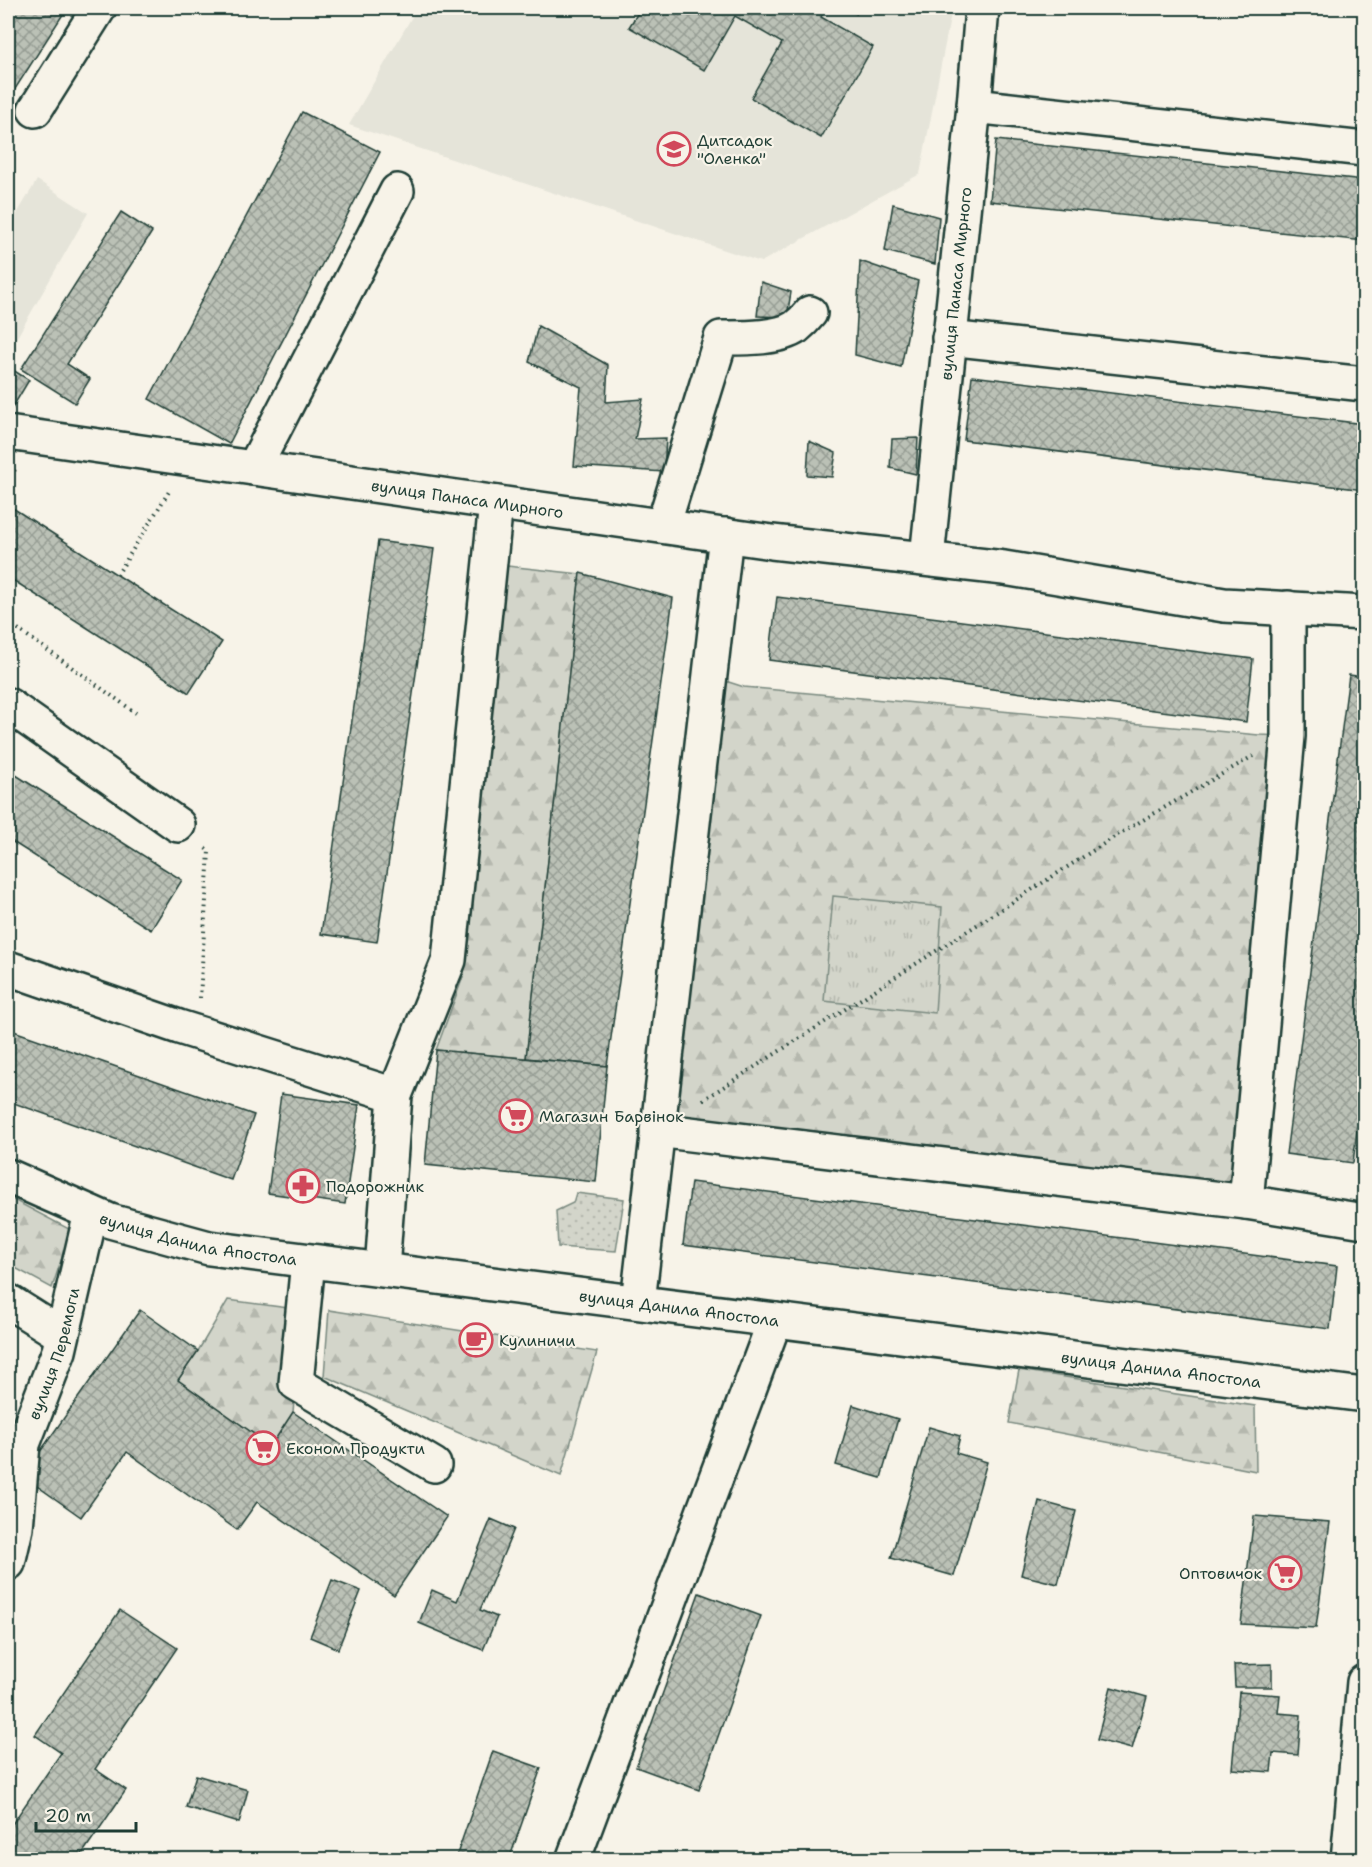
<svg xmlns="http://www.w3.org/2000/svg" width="1372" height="1867" font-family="'Shantell Sans',sans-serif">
	<defs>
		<pattern id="grass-dots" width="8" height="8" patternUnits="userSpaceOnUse" patternTransform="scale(1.5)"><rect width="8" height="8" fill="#d3d5ca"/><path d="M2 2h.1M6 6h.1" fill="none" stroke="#b5b8ae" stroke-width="1.8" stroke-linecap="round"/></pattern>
		<pattern id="forest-firs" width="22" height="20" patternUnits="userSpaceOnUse" patternTransform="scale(1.5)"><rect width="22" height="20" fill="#d3d5ca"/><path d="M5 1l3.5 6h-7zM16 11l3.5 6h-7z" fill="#b5b8ae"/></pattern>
		<pattern id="park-tufts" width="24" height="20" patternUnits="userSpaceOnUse" patternTransform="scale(1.5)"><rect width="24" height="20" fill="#d3d5ca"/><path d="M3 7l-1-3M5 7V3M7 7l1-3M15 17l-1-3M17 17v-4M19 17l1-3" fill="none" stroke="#b5b8ae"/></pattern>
		<pattern id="building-cross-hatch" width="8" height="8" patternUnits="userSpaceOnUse" patternTransform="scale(1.5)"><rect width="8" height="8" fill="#bbc1b6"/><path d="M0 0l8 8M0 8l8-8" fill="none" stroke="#979e95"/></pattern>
	</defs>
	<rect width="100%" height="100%" fill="#f7f3e8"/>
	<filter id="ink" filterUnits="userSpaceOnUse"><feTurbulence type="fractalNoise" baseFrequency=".0167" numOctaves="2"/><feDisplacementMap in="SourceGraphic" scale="12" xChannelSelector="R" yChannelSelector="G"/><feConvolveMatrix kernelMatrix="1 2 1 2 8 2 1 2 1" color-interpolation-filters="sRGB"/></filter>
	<g filter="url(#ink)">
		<g fill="#e5e4d9">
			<polygon points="417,8 952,8 920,174 761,262 349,125"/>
			<polygon points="37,180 88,213 8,353 8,229"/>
		</g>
		<polygon fill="url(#grass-dots)" stroke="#79897f" stroke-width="1.5" points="576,1193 624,1199 616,1251 558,1247 556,1211 573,1203"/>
		<g fill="url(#forest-firs)" stroke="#79897f" stroke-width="1.5">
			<polygon points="507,566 580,574 526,1058 436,1050 464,974"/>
			<polygon points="710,676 744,687 1259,735 1288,736 1246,1202 657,1130"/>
			<polygon points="8,1197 71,1230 52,1288 8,1264"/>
			<polygon points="228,1300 303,1310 293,1412 271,1446 178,1380 198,1351"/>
			<polygon points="329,1310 597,1352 561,1476 324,1376"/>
			<polygon points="1019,1370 1255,1406 1256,1471 1009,1423"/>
		</g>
		<polygon fill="url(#park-tufts)" stroke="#79897f" stroke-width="1.5" points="833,896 942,907 935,1013 824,1001"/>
		<g fill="url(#building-cross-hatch)" stroke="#1f3d34" stroke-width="1.5">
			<polygon points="8,8 67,8 8,100"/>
			<polygon points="641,8 826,8 821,17 873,47 821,138 751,98 782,43 735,16 704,70 629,27"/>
			<polygon points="302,112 380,152 229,444 149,399"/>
			<polygon points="996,140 1364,180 1364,241 990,201"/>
			<polygon points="893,204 939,217 935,264 885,251"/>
			<polygon points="121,212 152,232 67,364 90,379 75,403 21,369"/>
			<polygon points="860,261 918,281 901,367 855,355"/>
			<polygon points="761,282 791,292 787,317 757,316"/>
			<polygon points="538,326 608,365 606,402 643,399 635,439 666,438 664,472 574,466 581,387 529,362"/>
			<polygon points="8,367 29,380 8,415"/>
			<polygon points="972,376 1364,424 1364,490 964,440"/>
			<polygon points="918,438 916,474 890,468 892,439"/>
			<polygon points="809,441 836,453 832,477 807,475"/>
			<polygon points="8,505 222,642 189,693 8,577"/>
			<polygon points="378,541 434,549 377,942 321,934"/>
			<polygon points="580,573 673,598 607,1066 526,1058"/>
			<polygon points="777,597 1253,659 1246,722 769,660"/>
			<polygon points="1349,675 1364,677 1364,1074 1353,1163 1286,1154"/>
			<polygon points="8,770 182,880 151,930 8,839"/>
			<polygon points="8,1029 254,1115 231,1180 8,1101"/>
			<polygon points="436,1050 607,1066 596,1182 425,1165"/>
			<polygon points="281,1094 359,1105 345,1204 268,1193"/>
			<polygon points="691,1182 1337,1266 1330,1329 683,1245"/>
			<polygon points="140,1310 198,1351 178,1380 271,1446 293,1412 447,1517 394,1595 257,1502 237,1530 127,1452 81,1517 23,1476"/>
			<polygon points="466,1332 487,1335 485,1348 464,1345"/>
			<polygon points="853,1405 898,1419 881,1478 836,1465"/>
			<polygon points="929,1427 960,1436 956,1453 987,1462 954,1576 891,1558"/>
			<polygon points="1039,1501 1076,1511 1058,1584 1021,1575"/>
			<polygon points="1254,1516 1330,1522 1316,1628 1241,1624"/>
			<polygon points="491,1519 514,1529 480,1610 497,1617 483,1650 419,1623 432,1590 457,1601"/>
			<polygon points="332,1580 361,1591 338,1649 310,1637"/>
			<polygon points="699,1593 761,1616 699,1790 636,1767"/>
			<polygon points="120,1610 177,1648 95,1769 126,1790 78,1860 8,1860 8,1830 61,1753 35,1735"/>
			<polygon points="1272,1664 1272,1687 1235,1687 1234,1665"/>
			<polygon points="1111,1687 1147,1697 1132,1749 1097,1740"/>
			<polygon points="1239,1692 1280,1695 1278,1713 1301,1715 1298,1755 1273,1753 1271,1772 1232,1769"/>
			<polygon points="493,1751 541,1768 509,1860 455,1860"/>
			<polygon points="196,1775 248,1790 239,1823 186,1807"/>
		</g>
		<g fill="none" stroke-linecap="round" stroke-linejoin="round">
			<g stroke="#1f3d34" stroke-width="38">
				<g id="minor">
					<polyline points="974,106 1364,149"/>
					<polyline points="35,110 99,8"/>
					<polyline points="949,338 1364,384"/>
					<path id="s1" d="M8,433L772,542L1004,568L1224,605L1364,613"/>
					<polyline points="254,468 397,191"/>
					<path d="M663,526L721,338C742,338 778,339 796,327C801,323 806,318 810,313"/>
					<path id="s2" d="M927,558L974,106L982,8"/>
					<polyline points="8,705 178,825"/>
					<polyline points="8,968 179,1027 395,1095"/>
					<polyline points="657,1130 1246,1202 1364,1221"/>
					<path id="s3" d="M8,1176L110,1221L209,1248L1364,1395"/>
					<polyline points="1246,1202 1288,736 1288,608"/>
					<polyline points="308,1261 296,1383 434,1465"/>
					<polyline points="382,1269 395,1095 449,960 496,503"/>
					<polyline points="8,1301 62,1335"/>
					<polyline points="638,1302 726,535"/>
					<path id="s4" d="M8,1563L16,1528L23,1444L59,1351L91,1213"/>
					<polyline points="573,1860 775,1320"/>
					<polyline points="1348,1860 1364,1682"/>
				</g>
			</g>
			<g stroke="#1f3d34" stroke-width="4" stroke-dasharray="1.5 4.5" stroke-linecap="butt">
				<polyline points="855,14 859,8"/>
				<polyline points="8,481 16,468"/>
				<polyline points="117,575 170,490"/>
				<polyline points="8,622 136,713"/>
				<polyline points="200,998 209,851 204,847"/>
				<polyline points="703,1100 1119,834 1253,756"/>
			</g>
			<use href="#minor" stroke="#f7f3e8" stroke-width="33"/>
		</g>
	</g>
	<defs>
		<g id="school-ring" transform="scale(1.725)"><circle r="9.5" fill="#f7f3e8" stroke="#d1495b" stroke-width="1.5"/><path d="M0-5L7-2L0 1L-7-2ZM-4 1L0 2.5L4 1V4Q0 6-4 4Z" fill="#d1495b"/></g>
		<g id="supermarket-ring" transform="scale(1.725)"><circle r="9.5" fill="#f7f3e8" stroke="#d1495b" stroke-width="1.5"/><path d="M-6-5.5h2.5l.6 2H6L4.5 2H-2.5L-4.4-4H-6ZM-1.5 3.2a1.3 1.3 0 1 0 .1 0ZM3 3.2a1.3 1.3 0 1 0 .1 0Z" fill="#d1495b"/></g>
		<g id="pharmacy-ring" transform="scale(1.725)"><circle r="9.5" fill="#f7f3e8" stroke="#d1495b" stroke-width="1.5"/><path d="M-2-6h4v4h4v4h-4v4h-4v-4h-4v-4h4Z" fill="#d1495b"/></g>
		<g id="cafe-ring" transform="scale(1.725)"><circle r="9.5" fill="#f7f3e8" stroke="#d1495b" stroke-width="1.5"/><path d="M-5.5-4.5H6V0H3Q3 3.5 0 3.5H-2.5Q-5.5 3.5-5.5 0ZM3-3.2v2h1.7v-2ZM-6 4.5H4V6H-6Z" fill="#d1495b"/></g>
	</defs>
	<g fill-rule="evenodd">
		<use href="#school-ring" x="674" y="149"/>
		<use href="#supermarket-ring" x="516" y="1116"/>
		<use href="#pharmacy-ring" x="303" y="1186"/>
		<use href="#cafe-ring" x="476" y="1340"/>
		<use href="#supermarket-ring" x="263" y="1448"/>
		<use href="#supermarket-ring" x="1285" y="1573"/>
	</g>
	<g text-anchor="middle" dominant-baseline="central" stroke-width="4.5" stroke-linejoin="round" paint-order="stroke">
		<g font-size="16" fill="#1f3d34" stroke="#f7f3e8" text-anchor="start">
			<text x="697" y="140">Дитсадок<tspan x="697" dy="18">"Оленка"</tspan></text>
			<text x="539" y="1116">Магазин Барвінок</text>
			<text x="326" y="1186">Подорожник</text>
			<text x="499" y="1340">Кулиничи</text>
			<text x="286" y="1448">Економ Продукти</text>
			<text x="1262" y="1573" text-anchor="end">Оптовичок</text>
		</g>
		<g font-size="16" fill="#1f3d34" stroke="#f7f3e8">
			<text stroke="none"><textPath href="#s2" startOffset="276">вулиця Панаса Мирного</textPath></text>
			<text stroke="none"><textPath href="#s1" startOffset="464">вулиця Панаса Мирного</textPath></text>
			<text stroke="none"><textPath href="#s3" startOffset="202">вулиця Данила Апостола</textPath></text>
			<text stroke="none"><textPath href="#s3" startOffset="688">вулиця Данила Апостола</textPath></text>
			<text stroke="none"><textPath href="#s4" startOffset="216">вулиця Перемоги</textPath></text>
			<text stroke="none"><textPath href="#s3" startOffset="1174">вулиця Данила Апостола</textPath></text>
		</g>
	</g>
	<rect width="1372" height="1867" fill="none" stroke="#f7f3e8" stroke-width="30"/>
	<rect x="15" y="15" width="1342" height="1837" fill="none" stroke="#1f3d34" stroke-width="2" filter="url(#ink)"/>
	<path d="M36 1822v9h100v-9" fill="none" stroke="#1f3d34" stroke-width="3"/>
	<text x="45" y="1822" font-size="18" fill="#1f3d34" stroke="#f7f3e8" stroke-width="4.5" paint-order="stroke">20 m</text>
</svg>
